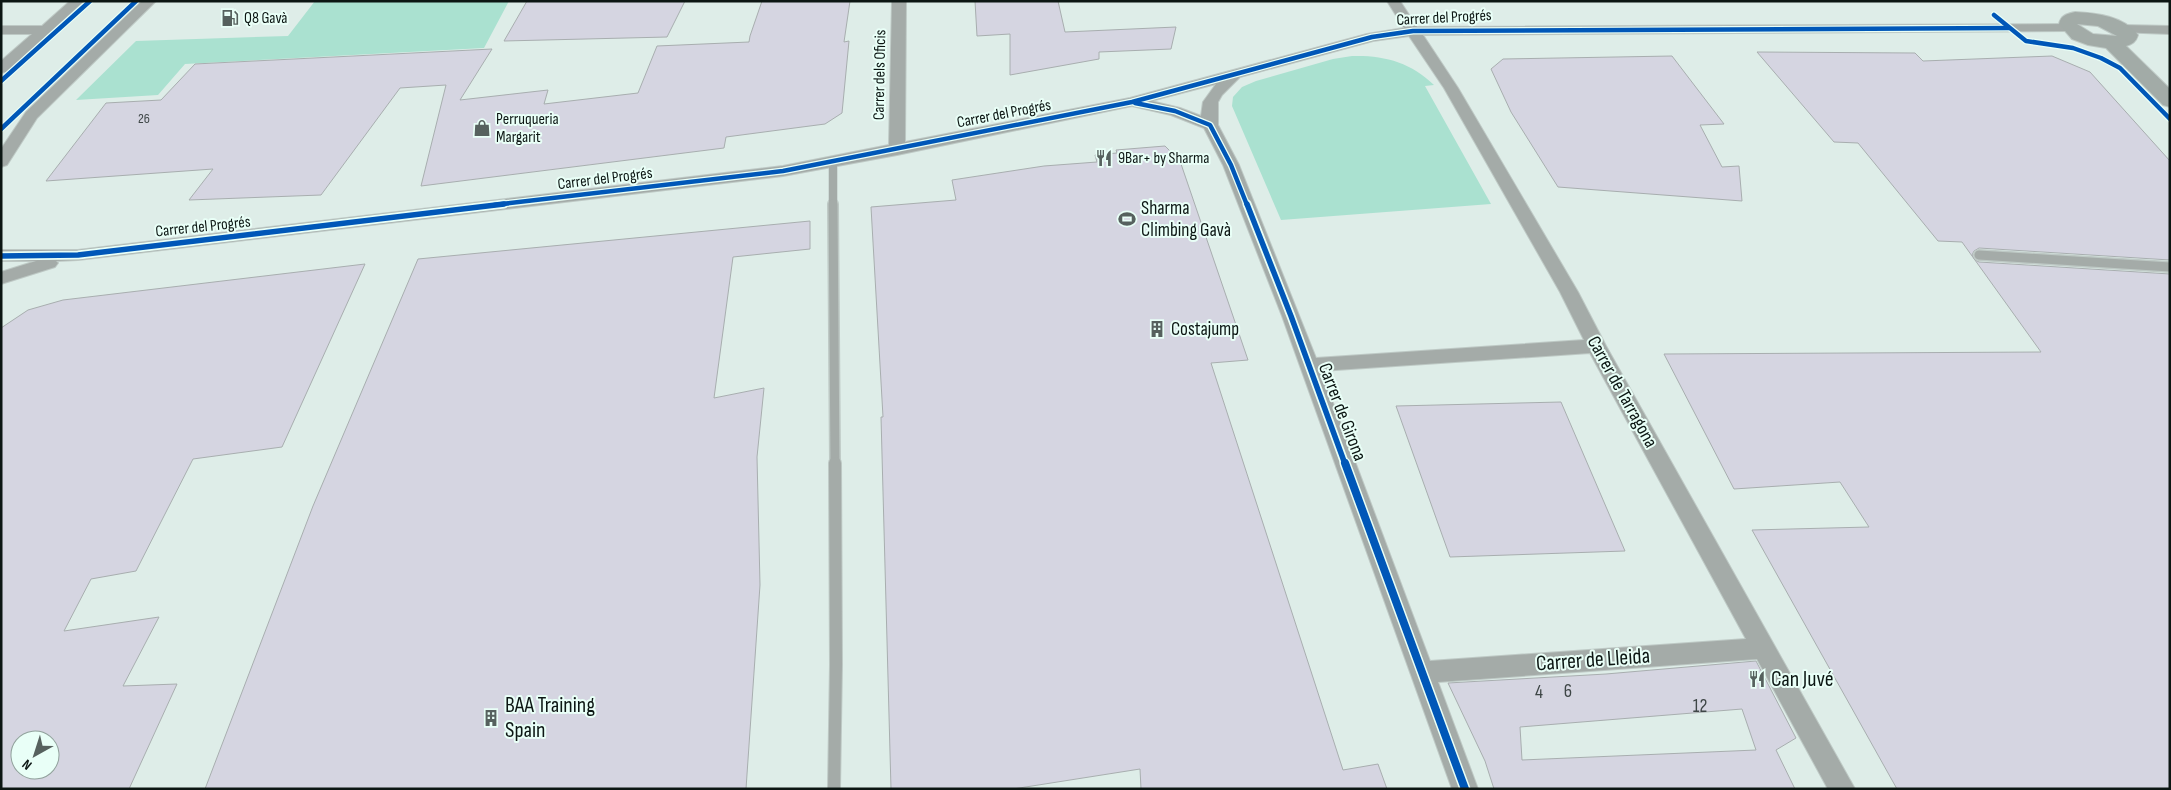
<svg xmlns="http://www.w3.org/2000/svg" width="2171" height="790" font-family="'Sofia Sans Condensed',sans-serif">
	<rect width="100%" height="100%" fill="#deede8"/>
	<g fill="#aae1d0">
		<polygon points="315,1 509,1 484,48 185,64 158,95 76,100 136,41 288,36"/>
		<path d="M1352,56C1383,55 1411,62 1434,85L1425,86L1491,204L1281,220L1232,106L1233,97L1242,87L1256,81L1333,59Z"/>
	</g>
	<g fill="#d5d5e1" stroke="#a8aeaf" fill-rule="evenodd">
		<polygon points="527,1 685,1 667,37 504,41"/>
		<polygon points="762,1 850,1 844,42 849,41 842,113 825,124 726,137 724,148 421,186 446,85 400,88 321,195 189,200 213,169 46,181 106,103 161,100 195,64 492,49 460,100 548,90 544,104 638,93 657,46 749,42 750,36"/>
		<polygon points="975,1 1058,1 1065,32 1176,27 1171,49 1099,52 1099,59 1010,75 1010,34 977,36"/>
		<polygon points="1757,52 1915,53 1923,61 2052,56 2090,72 2170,161 2170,260 1979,248 1974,251 1972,255 1975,260 1979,262 2170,274 2170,789 1897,789 1752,530 1869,527 1840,482 1734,489 1664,354 2041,352 1962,242 1938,241 1858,143 1834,142"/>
		<polygon points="1672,56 1724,124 1700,125 1722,167 1739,166 1742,201 1558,187 1511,112 1491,69 1503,59"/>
		<polygon points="1165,146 1180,161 1248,360 1211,363 1343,770 1378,764 1387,789 1141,789 1140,769 1013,789 891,789 881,417 883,417 871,207 956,200 952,180 1044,166 1097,162 1095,155 1117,153 1116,150"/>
		<polygon points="810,221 810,249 733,257 714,398 764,388 757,457 760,585 746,789 205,789 313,506 418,259"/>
		<path d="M365,264L282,447L193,459L136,571L91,579L64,631L159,617L123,686L177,684L129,789H1V328L28,310L63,300ZM20,740H50V770H20Z"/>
		<polygon points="1561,402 1625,551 1450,557 1396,406"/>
		<path d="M1756,661L1796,738L1776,750L1795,789H1494L1485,761L1448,683L1606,674ZM1742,709L1756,750L1522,760L1520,727Z"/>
	</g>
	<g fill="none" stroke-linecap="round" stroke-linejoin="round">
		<g stroke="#bec9c5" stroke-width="9">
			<polyline id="lane-far2" points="833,162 833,205"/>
		</g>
		<g stroke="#bec9c5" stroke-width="12">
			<g id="lane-far1">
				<polyline points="833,204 835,464"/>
				<polyline points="1979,255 2170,267"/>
			</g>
		</g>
		<g stroke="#bec9c5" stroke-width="14">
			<polyline id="lane" points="834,789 836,664 835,463"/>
		</g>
		<g stroke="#bec9c5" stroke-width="2">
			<g id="street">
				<polygon points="70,1 84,1 6,72 1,73 1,61 32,34 1,34 1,26 42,26"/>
				<polygon points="142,1 156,1 37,118 7,165 1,167 1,149 26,112"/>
				<path d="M892,1H906L905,142L1130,98L1367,34L1404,28L1387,1H1400L1417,27L2074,24L2076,27L2069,31L1423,35L1458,88L1578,292L1606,346L1855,789H1828L1757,659L1438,682L1478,789H1452L1282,316L1223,165L1204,128L1171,115L1132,106L897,155L783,176L78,260L56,261L58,263L55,267L1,284V272L36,261H1V250H78L783,166L889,145ZM1409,36L1444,88L1560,292L1584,340L1316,358L1239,165L1218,125V102L1222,95L1240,77L1373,41ZM1216,84L1203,102L1201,116L1180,108L1151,101ZM1590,353L1746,639L1430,661L1321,371Z"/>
				<polygon points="2122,25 2170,26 2170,34 2117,32 2115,29 2117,26"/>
			</g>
		</g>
		<g stroke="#bec9c5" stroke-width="2">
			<path id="secondary" d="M2075,12C2096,13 2124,16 2138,35C2136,42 2132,44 2126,46L2170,89V107L2163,105L2106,48L2088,45L2072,39L2059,24C2061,15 2067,14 2075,12ZM2077,24L2098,26L2117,36L2093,34Z"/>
		</g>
		<use href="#lane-far2" stroke="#a4aba8" stroke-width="8"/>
		<use href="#lane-far1" stroke="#a4aba8" stroke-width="9"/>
		<use href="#lane" stroke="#a4aba8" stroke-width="12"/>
		<use href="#street" fill="#a4aba8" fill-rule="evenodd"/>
		<use href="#secondary" fill="#a2aba7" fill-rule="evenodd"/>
		<g stroke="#e9fff7" stroke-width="7">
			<g id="cycleway-far2">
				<polyline points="1994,15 2026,41 2073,48 2101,58 2120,68 2170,119"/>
				<polyline points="1,81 90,1"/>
				<polyline points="1135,103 1175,111 1210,125 1231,165 1247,205"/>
				<polyline points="1,129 136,1"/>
				<polyline points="494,205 783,171 1132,102 1372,37 1413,31 2009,28"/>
			</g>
		</g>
		<g stroke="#e9fff7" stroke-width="9">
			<g id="cycleway-far1">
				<polyline points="1247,204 1291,316 1345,464"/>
				<polyline points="1,256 78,255 504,204"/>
			</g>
		</g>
		<g stroke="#e9fff7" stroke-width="11">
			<polyline id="cycleway" points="1345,463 1465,789"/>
		</g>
		<use href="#cycleway-far2" stroke="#0057b8" stroke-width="4.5"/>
		<use href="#cycleway-far1" stroke="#0057b8" stroke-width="5.5"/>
		<use href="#cycleway" stroke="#0057b8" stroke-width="8"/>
	</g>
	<defs>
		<g id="fuel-bare" transform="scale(1.35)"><path d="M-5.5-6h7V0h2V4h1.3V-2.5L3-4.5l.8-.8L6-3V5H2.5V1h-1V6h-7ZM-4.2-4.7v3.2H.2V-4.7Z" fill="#56615e" stroke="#e9fff7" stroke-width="2.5" paint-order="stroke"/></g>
		<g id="shop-bare" transform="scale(1.35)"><path d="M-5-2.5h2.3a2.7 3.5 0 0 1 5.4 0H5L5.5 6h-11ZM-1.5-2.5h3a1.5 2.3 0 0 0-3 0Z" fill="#56615e" stroke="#e9fff7" stroke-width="2.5" paint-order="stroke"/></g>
		<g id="restaurant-bare" transform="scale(1.35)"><path d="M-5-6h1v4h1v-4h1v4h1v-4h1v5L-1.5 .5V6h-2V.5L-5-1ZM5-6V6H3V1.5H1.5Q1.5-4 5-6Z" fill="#56615e" stroke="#e9fff7" stroke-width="2.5" paint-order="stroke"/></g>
		<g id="stadium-bare" transform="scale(1.35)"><path d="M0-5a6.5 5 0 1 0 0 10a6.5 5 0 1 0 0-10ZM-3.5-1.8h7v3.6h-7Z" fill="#56615e" stroke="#e9fff7" stroke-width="2.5" paint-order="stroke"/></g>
		<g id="building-bare" transform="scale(1.35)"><path d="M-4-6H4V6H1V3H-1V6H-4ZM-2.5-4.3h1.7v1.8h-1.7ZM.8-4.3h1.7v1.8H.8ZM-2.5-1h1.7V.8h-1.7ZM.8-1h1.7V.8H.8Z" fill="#56615e" stroke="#e9fff7" stroke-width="2.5" paint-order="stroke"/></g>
	</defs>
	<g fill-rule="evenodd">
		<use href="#fuel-bare" x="230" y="18"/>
		<use href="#shop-bare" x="482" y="128"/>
		<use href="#restaurant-bare" x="1104" y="158"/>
		<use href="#stadium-bare" x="1127" y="219"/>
		<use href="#building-bare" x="1157" y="329"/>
		<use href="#restaurant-bare" x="1757" y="679"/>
		<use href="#building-bare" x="491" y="718"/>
	</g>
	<g text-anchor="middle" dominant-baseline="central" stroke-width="4" stroke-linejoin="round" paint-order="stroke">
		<g font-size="14" fill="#3e4646">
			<text x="144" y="118">26</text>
		</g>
		<g font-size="16" fill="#0c1613" stroke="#e9fff7" text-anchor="start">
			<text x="244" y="18">Q8 Gavà</text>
			<text x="496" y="119">Perruqueria<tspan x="496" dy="18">Margarit</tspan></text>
			<text x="1118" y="158">9Bar+ by Sharma</text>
		</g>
		<g font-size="16" fill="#0c1613" stroke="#e9fff7">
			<text transform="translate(1444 18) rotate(-3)">Carrer del Progrés</text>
			<text transform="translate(880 75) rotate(-89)">Carrer dels Oficis</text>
			<text transform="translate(1004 114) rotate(-11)">Carrer del Progrés</text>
			<text transform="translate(605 179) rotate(-7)">Carrer del Progrés</text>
			<text transform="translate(203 227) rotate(-6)">Carrer del Progrés</text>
		</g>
		<g font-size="19" fill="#0c1613" stroke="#e9fff7" text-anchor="start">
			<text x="1141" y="208">Sharma<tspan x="1141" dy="22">Climbing Gavà</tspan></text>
			<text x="1171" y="329">Costajump</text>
		</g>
		<g font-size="19" fill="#0c1613" stroke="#e9fff7">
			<text transform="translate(1622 392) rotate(61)">Carrer de Tarragona</text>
			<text transform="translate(1342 412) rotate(69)">Carrer de Girona</text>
		</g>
		<g font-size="19" fill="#3e4646">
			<text x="1568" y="691">6</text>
			<text x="1539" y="692">4</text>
			<text x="1700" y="706">12</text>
		</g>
		<g font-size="22" fill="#0c1613" stroke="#e9fff7">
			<text transform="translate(1593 660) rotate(-4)">Carrer de Lleida</text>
		</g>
		<g font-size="22" fill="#0c1613" stroke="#e9fff7" text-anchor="start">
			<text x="1771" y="679">Can Juvé</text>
			<text x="505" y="705">BAA Training<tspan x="505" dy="25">Spain</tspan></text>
		</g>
	</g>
	<rect width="2171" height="790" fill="none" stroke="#0c1613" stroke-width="5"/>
	<g transform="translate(35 755) rotate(219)"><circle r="24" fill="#e9fff7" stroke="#91a29c"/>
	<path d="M0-4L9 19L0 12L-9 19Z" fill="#56615e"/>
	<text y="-8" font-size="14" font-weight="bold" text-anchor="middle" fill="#0c1613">N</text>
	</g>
</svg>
